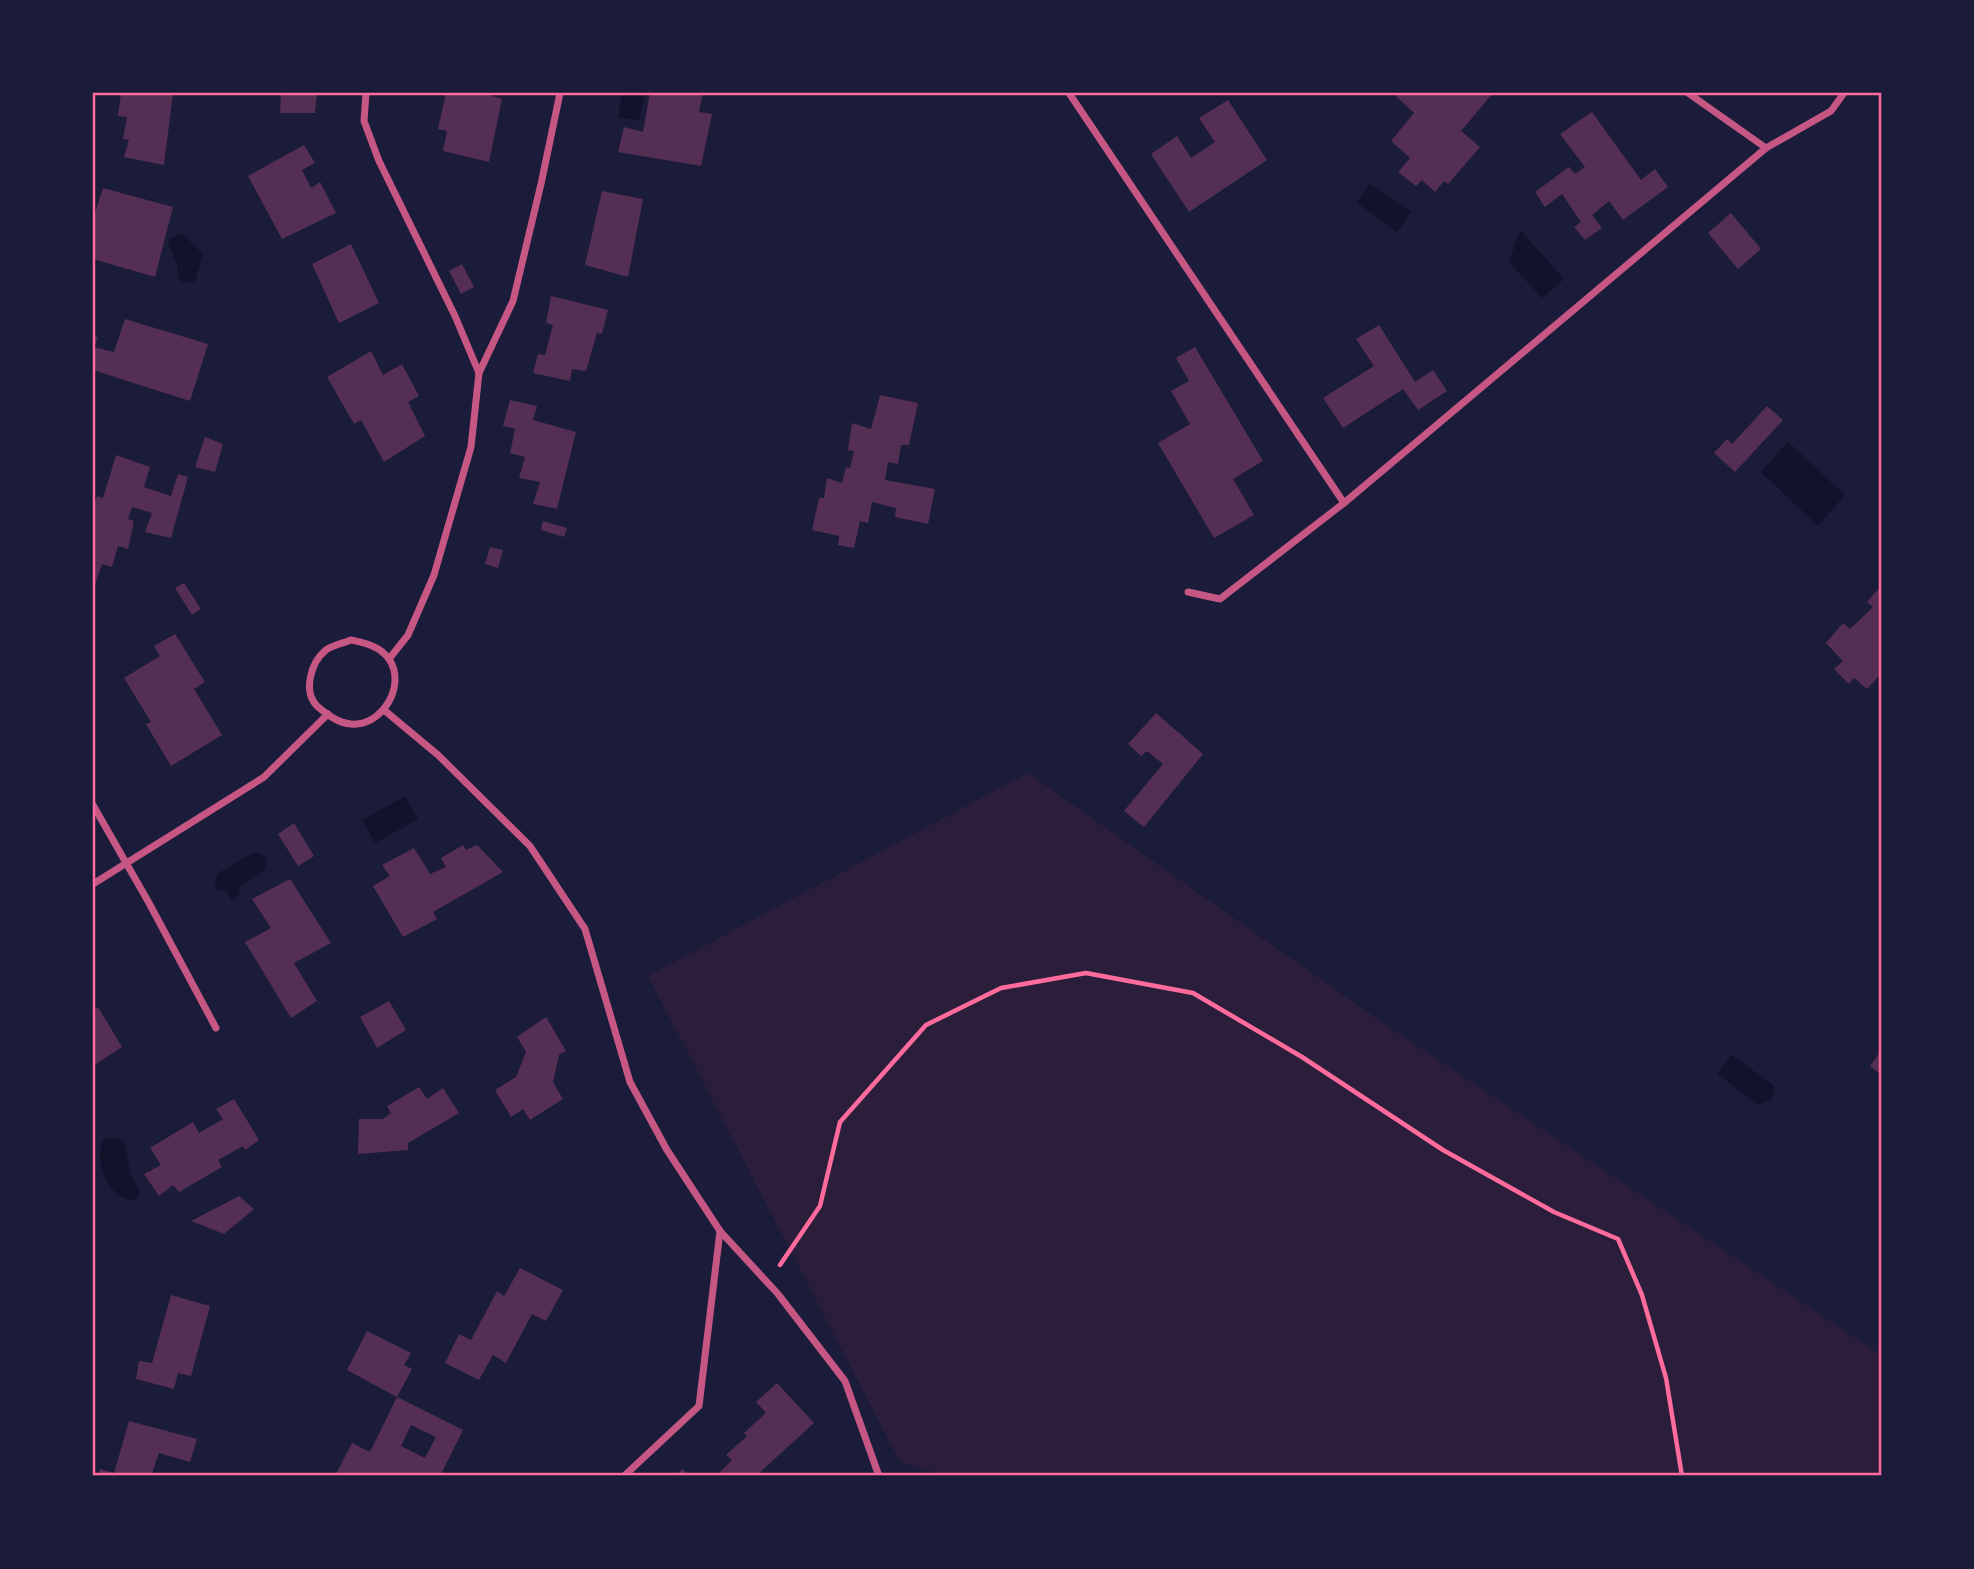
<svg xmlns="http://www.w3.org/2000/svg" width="1974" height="1569" font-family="'PT Sans',sans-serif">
	<rect width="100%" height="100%" fill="#1b1b3a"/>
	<polygon fill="#2a1e3b" points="1028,773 1399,1034 1881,1355 1881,1476 945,1476 900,1462 648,976"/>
	<g fill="#12122b">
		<polygon points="622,93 645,93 639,121 618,117"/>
		<polygon points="1370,184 1411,212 1397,232 1357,203"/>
		<polygon points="1520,230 1564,279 1542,298 1509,262"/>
		<polygon points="183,234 203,254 195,282 184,283 177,277 178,267 168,243 170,238"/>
		<polygon points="1788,442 1845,495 1818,526 1761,472"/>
		<polygon points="405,796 418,819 375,843 362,820"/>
		<polygon points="254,852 267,857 265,870 238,888 241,894 232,900 226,891 215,889 217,874"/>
		<polygon points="1732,1055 1774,1086 1772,1101 1764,1102 1758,1105 1719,1075 1718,1072"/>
		<path d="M108,1138H116L125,1143L131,1176L140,1192L135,1200C108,1200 94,1163 103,1141Z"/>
	</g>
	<g fill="#542f53" fill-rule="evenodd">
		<polygon points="121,93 173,93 164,165 124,157 129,140 123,139 127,117 118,116"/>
		<polygon points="281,93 317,93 315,113 280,113"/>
		<polygon points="446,93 490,93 489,95 502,99 489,162 443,151 447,131 438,129"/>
		<polygon points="650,93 703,93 699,112 712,114 701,166 618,152 624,127 643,132"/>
		<polygon points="1399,93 1493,93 1461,131 1480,147 1448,184 1444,181 1435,192 1422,180 1416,186 1398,172 1410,158 1391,141 1414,113 1396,96"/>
		<polygon points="1228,100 1267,160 1189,212 1151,154 1177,136 1191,158 1215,142 1199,118"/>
		<polygon points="1592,112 1641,180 1655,169 1668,187 1623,220 1609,201 1592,215 1602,228 1585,240 1574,227 1581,222 1562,194 1545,207 1535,192 1569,167 1575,174 1585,167 1560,134"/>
		<polygon points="304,145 315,163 302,170 311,188 320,182 336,213 282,239 248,176"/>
		<polygon points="103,188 173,207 155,277 93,259 93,219"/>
		<polygon points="602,191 643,199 628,277 585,265"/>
		<polygon points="1731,213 1761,249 1738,269 1708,233"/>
		<polygon points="351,244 379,303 339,323 312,264"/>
		<polygon points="462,264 474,287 461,294 449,271"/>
		<polygon points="551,296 608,310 602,334 597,333 586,371 572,369 570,381 533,373 538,354 545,355 553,325 546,323"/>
		<polygon points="125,319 208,344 190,401 93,370 93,336 98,337 94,347 114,352"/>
		<polygon points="1379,325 1415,382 1433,370 1447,391 1418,410 1403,389 1343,428 1323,398 1374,366 1356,339"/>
		<polygon points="1195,347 1263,461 1233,479 1254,515 1214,538 1158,443 1190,424 1171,391 1189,381 1176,358"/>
		<polygon points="371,351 383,375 402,364 419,396 408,402 425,436 384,462 361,420 354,424 327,377"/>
		<polygon points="880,395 918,403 909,445 901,445 898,464 888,462 885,480 935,489 928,524 895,517 896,508 872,502 868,523 860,521 854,548 838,545 839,536 812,530 819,498 824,498 827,478 842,483 846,467 850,468 854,451 848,450 852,423 871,429"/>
		<polygon points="510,400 537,406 533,420 576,432 557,509 533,504 540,482 519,478 525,457 510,453 515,429 503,426"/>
		<polygon points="1767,406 1783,420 1735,472 1714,453 1727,439 1732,444"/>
		<polygon points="205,437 223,444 215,472 195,467"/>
		<polygon points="116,455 150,467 144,487 171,496 178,474 188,477 171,538 145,532 152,513 132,507 128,519 134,521 128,549 118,546 112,567 102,564 95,585 93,584 93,508 97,496 103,498"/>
		<polygon points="543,521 567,528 564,537 541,530"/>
		<polygon points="490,547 503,550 498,568 485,564"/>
		<polygon points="184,583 201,609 192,615 175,588"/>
		<polygon points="1881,586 1881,674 1867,689 1854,678 1849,684 1834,669 1843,661 1826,643 1843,623 1850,629 1873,607 1867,602"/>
		<polygon points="175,634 205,682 194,689 222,735 171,766 146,724 151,722 124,678 160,656 154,646"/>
		<polygon points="1156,713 1203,754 1144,827 1124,811 1163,764 1147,751 1141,756 1128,744"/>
		<polygon points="294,823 314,856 298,866 278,834"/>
		<polygon points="463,845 466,850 477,845 503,872 433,912 437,919 403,937 373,886 390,876 382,865 414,848 430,874 446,867 441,858"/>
		<polygon points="290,879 331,943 294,963 317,1001 291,1018 245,942 271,928 252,899"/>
		<polygon points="389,1001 406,1030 377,1048 360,1017"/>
		<polygon points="98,1007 122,1047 93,1066 93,1011"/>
		<polygon points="546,1017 566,1051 559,1055 553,1082 563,1099 530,1120 523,1109 511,1117 495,1090 516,1077 526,1052 517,1037"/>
		<polygon points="1881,1051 1881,1075 1870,1066"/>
		<polygon points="419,1087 427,1099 443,1088 459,1113 408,1143 408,1150 358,1154 359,1119 383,1119 391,1113 387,1106"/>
		<polygon points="234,1099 259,1140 245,1150 243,1146 218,1160 222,1167 179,1192 173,1185 159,1196 144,1174 161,1165 150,1148 193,1122 199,1133 223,1119 216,1109"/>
		<polygon points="239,1196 254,1209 224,1234 191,1221"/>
		<polygon points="520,1268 563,1290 546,1321 532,1314 506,1363 493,1355 479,1380 445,1363 459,1334 471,1340 497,1291 504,1296"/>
		<polygon points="171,1295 210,1306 191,1376 178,1373 174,1389 136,1379 139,1361 152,1363"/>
		<polygon points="367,1331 411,1353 404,1365 412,1369 397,1397 347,1370"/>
		<polygon points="777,1383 814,1423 756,1476 724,1476 720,1472 732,1460 726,1455 747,1436 744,1433 766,1413 756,1402"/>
		<path d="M397,1397L463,1430L440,1476H335L352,1443L370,1452ZM411,1425L436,1437L425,1458L401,1446Z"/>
		<polygon points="129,1421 197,1439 190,1462 159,1453 151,1476 98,1476 100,1469 114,1473"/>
		<polygon points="682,1469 690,1476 676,1476"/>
	</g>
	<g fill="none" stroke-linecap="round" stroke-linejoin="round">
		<polyline stroke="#ff6b9d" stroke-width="4.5" points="780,1265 820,1206 840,1122 926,1025 1001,988 1086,973 1193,993 1302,1057 1443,1150 1554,1212 1618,1239 1642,1295 1666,1378 1682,1476"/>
		<g stroke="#c65784" stroke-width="7">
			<polyline points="366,93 364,121 379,161 455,316 479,373 471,447 434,575 408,635 389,659"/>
			<polyline points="1069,93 1344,503 1766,148 1831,111 1844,93"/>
			<polyline points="1688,93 1766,148"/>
			<polyline points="479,373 513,301 541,184 560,93"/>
			<polyline points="1188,592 1220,599 1344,503"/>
			<path d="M351,640C365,643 380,646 389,659C407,685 382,727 351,724C338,723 328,715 318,707C302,692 311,662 326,650C333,645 344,643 351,640Z"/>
			<polyline points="384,710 438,755 530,846 585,929 630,1082 667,1150 720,1231 778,1294 845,1381 879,1476"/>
			<polyline points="93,805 149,903 216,1028"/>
			<polyline points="93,884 264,777 328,714"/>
			<polyline points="624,1476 699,1406 720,1231"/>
		</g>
	</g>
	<rect width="1974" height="1569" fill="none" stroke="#1b1b3a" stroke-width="189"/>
	<rect x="94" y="94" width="1786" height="1380" fill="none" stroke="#ff6b9d" stroke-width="2.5"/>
</svg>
